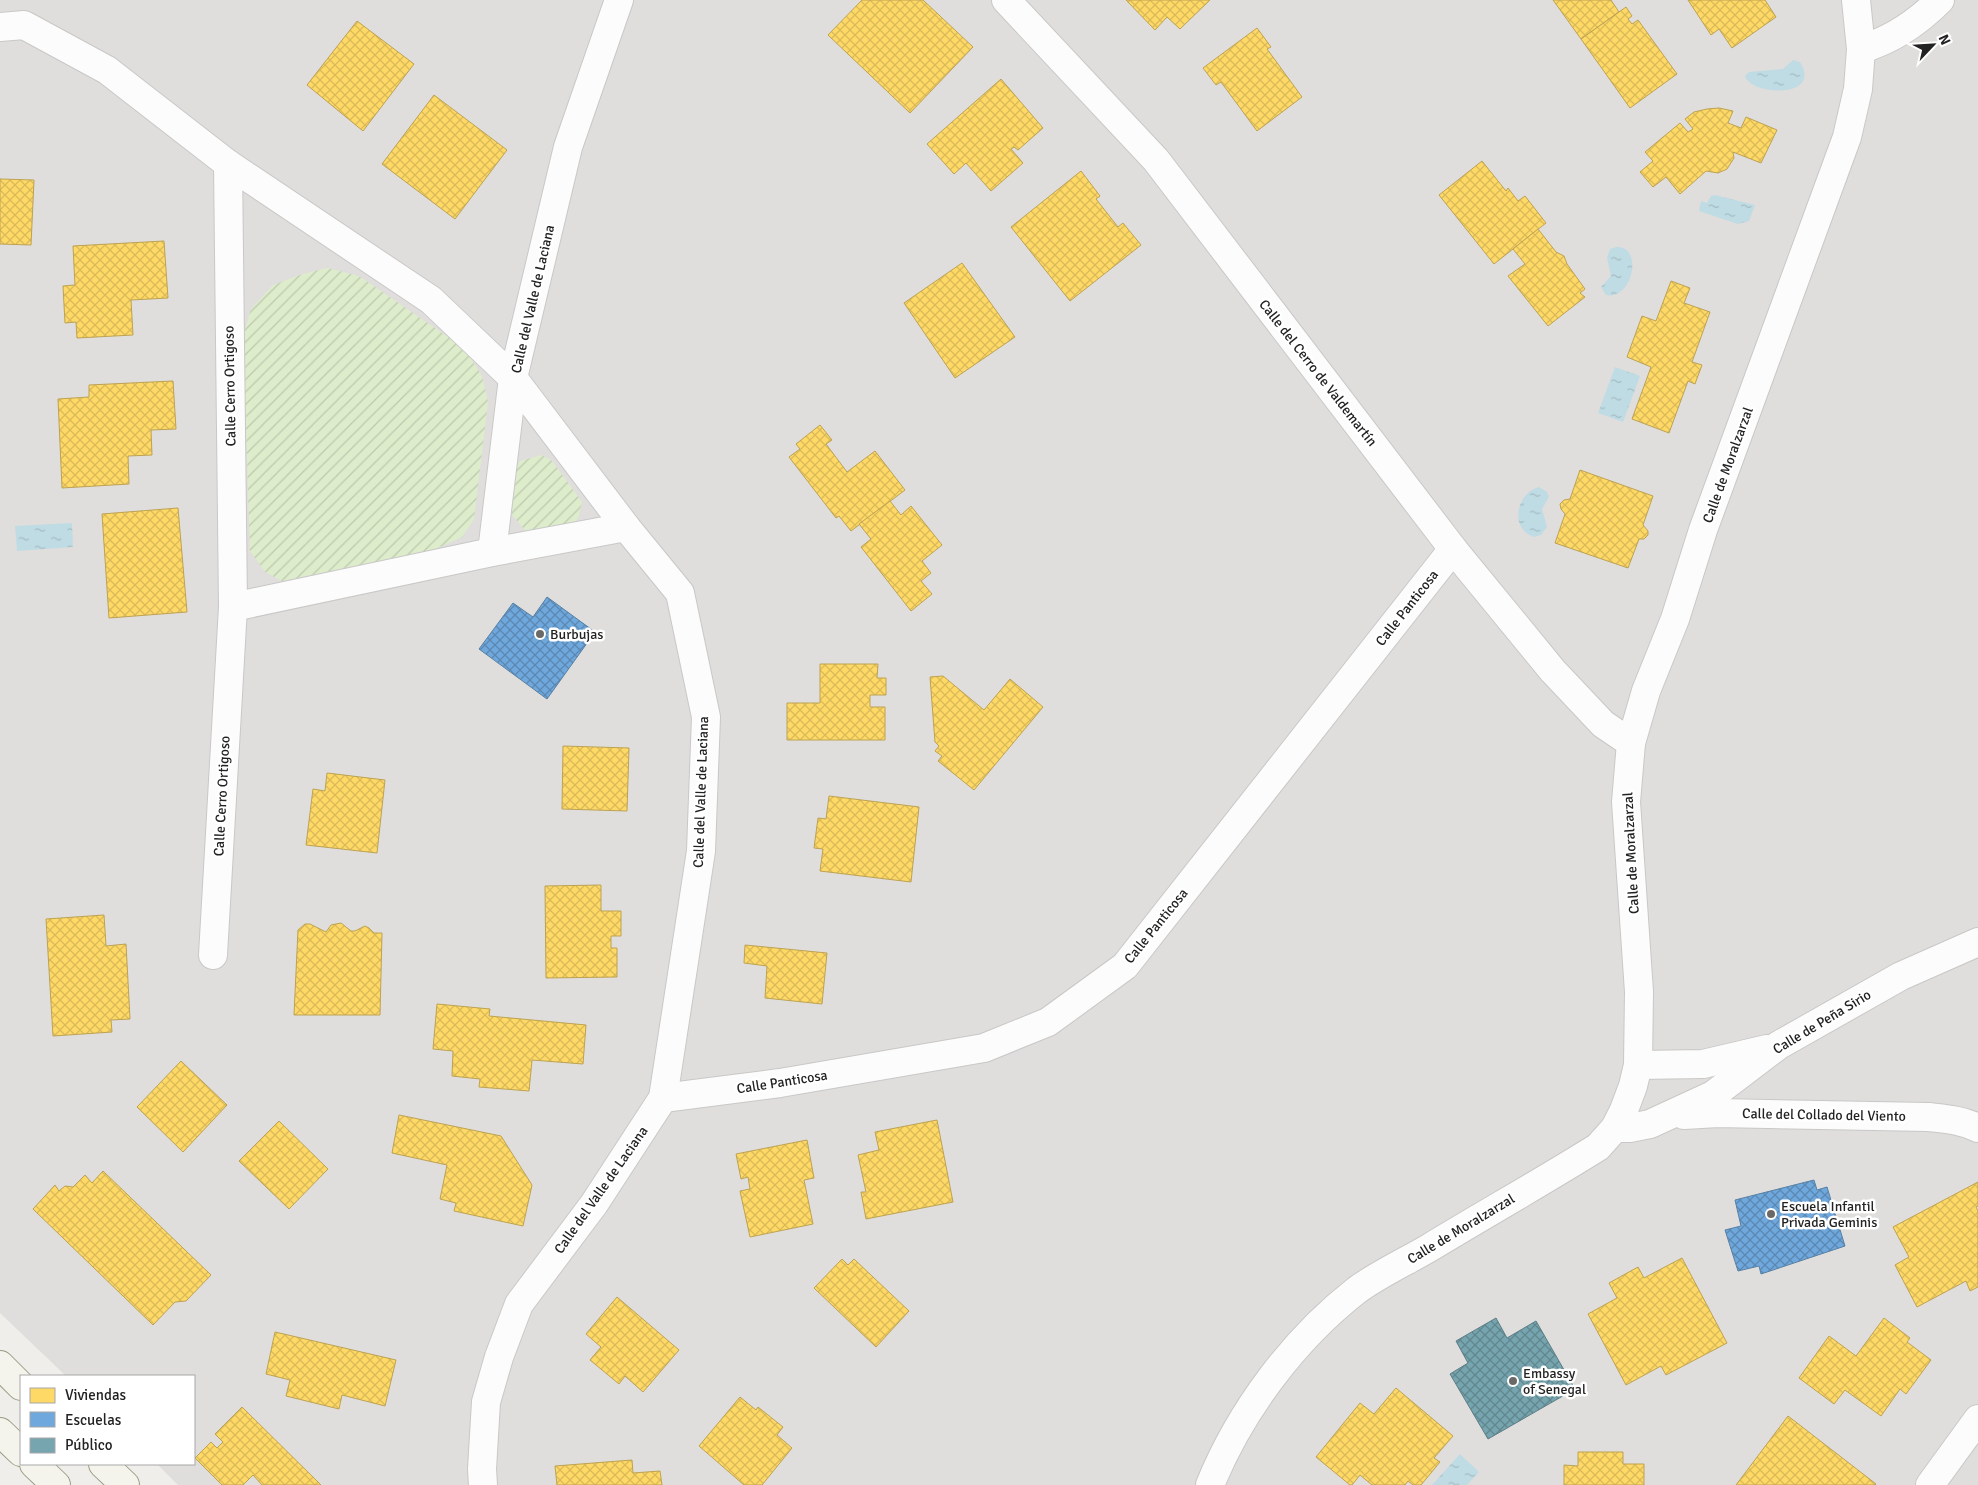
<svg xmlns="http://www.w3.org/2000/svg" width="1978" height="1485" font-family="Signika,sans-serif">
	<defs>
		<pattern id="garden-furrows" width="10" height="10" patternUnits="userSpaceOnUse" patternTransform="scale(1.25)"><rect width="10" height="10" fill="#ddeccb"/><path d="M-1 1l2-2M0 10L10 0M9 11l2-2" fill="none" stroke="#bdcaae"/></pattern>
		<pattern id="water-ripples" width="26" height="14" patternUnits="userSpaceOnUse" patternTransform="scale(1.25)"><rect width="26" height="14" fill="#bfdbe3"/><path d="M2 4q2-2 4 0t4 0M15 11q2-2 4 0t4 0" fill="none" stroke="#a4bcc2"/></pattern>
		<pattern id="homes-cross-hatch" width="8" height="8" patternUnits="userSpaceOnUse" patternTransform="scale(1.25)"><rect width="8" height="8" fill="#ffd966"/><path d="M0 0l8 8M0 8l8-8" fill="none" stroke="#daba58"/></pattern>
		<pattern id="schools-cross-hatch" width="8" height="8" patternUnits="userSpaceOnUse" patternTransform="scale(1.25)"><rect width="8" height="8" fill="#6fa8dc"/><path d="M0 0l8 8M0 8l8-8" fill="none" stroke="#5b88b2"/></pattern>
		<pattern id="public-cross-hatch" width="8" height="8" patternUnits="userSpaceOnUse" patternTransform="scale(1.25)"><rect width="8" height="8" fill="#76a5af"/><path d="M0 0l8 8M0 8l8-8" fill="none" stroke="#60868e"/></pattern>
	</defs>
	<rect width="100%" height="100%" fill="#f0eeeb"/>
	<polygon fill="#dfdedc" points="0,0 1978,0 1978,1485 178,1485 157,1464 194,1464 194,1376 66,1376 0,1313"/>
	<g fill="url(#garden-furrows)">
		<polygon points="327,268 359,276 464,348 482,376 488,402 474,519 462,537 433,550 282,581 265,572 250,551 243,337 251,309 273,285 303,274"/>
		<polygon points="542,455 552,461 582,502 579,516 574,524 530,536 512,515 513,472 520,461"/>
	</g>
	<g fill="url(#water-ripples)">
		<path d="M1793,60L1800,62C1823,99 1751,96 1745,76L1749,72L1783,69Z"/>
		<polygon points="1715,195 1755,205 1749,221 1738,224 1699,211 1701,201 1707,203 1711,196"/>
		<path d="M1616,247C1644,245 1633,301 1606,295L1601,287L1611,276L1607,258L1610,249Z"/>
		<polygon points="1615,367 1640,376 1623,422 1598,413"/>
		<path d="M1539,487L1547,492L1549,497L1542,509L1547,527L1541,535L1534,537C1509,529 1516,493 1539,487Z"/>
		<polygon points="72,523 73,547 17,551 15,526"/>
		<polygon points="1460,1454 1479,1472 1467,1485 1432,1485"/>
	</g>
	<g fill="url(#homes-cross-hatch)" stroke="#bda252">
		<polygon points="862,0 923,0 973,47 910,113 828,35"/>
		<polygon points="1126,0 1210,0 1180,29 1167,17 1155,30"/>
		<polygon points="1553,0 1611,0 1619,12 1581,39"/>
		<polygon points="1688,0 1765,0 1776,17 1732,48 1719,29 1711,35"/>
		<polygon points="1626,7 1632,16 1628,19 1632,24 1638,20 1677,74 1630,108 1581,39"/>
		<polygon points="357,21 414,64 363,131 307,85"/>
		<polygon points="1257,28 1271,47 1267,49 1302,97 1257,131 1221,82 1216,85 1203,68"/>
		<polygon points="1001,79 1043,128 1018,150 1014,147 1011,149 1023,163 991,191 966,163 954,174 927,144"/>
		<polygon points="434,95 507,150 455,219 382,164"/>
		<polygon points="1719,108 1733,111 1728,123 1741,128 1746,117 1777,130 1761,163 1733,152 1734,158 1727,169 1718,173 1706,171 1680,194 1666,177 1653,187 1640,172 1653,161 1645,152 1680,123 1688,132 1693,129 1685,119 1694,112 1707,109"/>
		<polygon points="1482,161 1506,191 1508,188 1518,201 1525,196 1546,223 1494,264 1439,195"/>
		<polygon points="1081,171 1100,196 1096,199 1118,227 1123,223 1141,245 1070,301 1011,227"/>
		<polygon points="0,179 34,180 31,245 0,244"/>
		<polygon points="1538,229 1556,252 1564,256 1567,264 1585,289 1580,293 1585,297 1548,326 1508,276 1525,264 1513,249"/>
		<polygon points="164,241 168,298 131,300 133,335 77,338 76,322 65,323 63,286 75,285 73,246"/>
		<polygon points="962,263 1015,337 955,378 904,303"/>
		<polygon points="1671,281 1690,288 1684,303 1710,312 1692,362 1702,365 1695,384 1688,381 1669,433 1632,419 1651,367 1627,357 1642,316 1656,321"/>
		<polygon points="173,381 176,429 151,430 152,455 128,456 129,484 62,488 58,399 89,397 89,385"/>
		<polygon points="820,425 832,440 826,444 847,472 875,451 905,490 851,531 839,516 836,518 789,457 800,449 796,444"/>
		<polygon points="1580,470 1653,496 1643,525 1648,531 1648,535 1644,539 1639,539 1628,568 1555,543 1565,514 1561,509 1560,504 1564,500 1570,499"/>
		<polygon points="890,501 901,515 911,506 942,545 922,561 931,573 921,581 932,594 911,611 861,547 871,539 859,524"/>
		<polygon points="178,508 187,612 109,618 102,514"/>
		<polygon points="820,664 878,664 877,678 886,678 886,695 870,695 870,707 885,707 885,740 787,740 787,703 820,703"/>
		<polygon points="943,676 984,710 1010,679 1043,707 974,790 938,761 942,756 935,751 939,746 935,742 930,677"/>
		<polygon points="563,746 629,748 627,811 562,809"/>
		<polygon points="327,773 385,780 377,853 306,845 313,789 325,791"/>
		<polygon points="829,796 919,807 911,882 820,871 823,849 814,848 818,818 826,819"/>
		<polygon points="601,885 601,911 621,911 621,936 611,936 611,948 617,948 617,977 546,978 545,886"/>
		<polygon points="104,915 106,946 126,944 130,1019 111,1020 112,1032 53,1036 46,919"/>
		<polygon points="341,923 351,931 355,931 365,926 369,928 374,933 382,933 380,1015 294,1015 298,930 305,924 310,924 326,932 331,925"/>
		<polygon points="745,945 827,953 822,1004 765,998 767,966 744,963"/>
		<polygon points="437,1004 490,1009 489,1016 586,1025 583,1064 532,1060 529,1091 479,1087 480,1079 452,1076 453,1051 433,1049"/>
		<polygon points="181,1061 227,1105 183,1152 137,1107"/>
		<polygon points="399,1115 501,1136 532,1185 523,1226 454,1211 456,1203 440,1199 447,1165 392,1153"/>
		<polygon points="937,1120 953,1202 866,1219 861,1192 866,1192 858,1155 879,1150 875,1132"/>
		<polygon points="279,1121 328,1169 289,1209 239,1161"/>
		<polygon points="807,1140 814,1178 804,1180 813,1224 750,1237 740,1191 750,1189 748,1177 741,1179 736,1154"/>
		<polygon points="103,1171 211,1275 186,1301 175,1302 153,1325 33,1209 55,1185 59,1191 65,1186 73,1187 85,1175 92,1183"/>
		<polygon points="1978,1182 1978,1206 1976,1207 1978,1211 1978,1287 1970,1291 1966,1281 1917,1307 1895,1265 1909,1257 1893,1227"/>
		<polygon points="1682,1258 1727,1343 1666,1375 1661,1366 1626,1385 1588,1314 1617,1298 1609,1283 1638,1267 1644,1278"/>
		<polygon points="842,1259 848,1265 854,1259 909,1311 876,1347 814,1288"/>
		<polygon points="617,1297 679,1350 643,1392 625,1376 619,1384 590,1360 601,1347 586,1334"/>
		<polygon points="1884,1318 1910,1338 1907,1342 1931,1360 1906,1394 1900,1389 1881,1416 1845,1390 1834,1404 1799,1378 1829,1336 1856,1356"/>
		<polygon points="275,1332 396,1360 385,1406 342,1395 339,1409 286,1396 290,1380 266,1374"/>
		<polygon points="1396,1388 1453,1436 1434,1458 1440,1462 1421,1485 1413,1485 1408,1481 1405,1485 1372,1485 1360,1475 1352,1485 1350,1485 1316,1457 1360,1403 1374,1414"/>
		<polygon points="740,1397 756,1410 758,1407 783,1427 777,1435 792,1448 762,1485 744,1485 699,1446"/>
		<polygon points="242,1407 321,1485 262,1485 253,1475 243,1485 222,1485 195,1458 211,1442 217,1448 223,1442 215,1434"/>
		<polygon points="1788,1416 1876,1484 1875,1485 1736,1485"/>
		<polygon points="1578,1452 1623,1452 1623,1464 1644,1464 1644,1485 1564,1485 1564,1465 1578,1466"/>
		<polygon points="632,1460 633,1473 660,1471 662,1485 557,1485 555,1466"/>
	</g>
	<g fill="url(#schools-cross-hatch)" stroke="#5880a4">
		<polygon points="547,597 595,632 547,699 479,649 513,603 533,617"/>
		<polygon points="1814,1180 1817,1190 1827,1187 1845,1246 1761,1274 1759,1266 1738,1271 1725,1230 1741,1226 1735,1200"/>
	</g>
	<polygon fill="url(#public-cross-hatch)" stroke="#5d7e85" points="1496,1318 1507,1338 1536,1321 1575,1389 1488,1439 1450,1374 1468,1363 1456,1341"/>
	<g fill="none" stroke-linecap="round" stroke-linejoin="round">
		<g stroke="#c9c8c7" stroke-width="30">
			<g id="street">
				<polyline points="1006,0 1156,160 1453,549 1553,671 1603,724 1631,743"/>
				<polyline points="0,27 24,25 107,70 228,164 431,300 513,378 626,527 680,593 706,717 701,851 663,1098 594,1204 519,1304 499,1357 486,1402 482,1469 483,1485"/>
				<path d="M1861,49C1892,40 1917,23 1940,0"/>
				<polyline points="492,552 513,378 568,147 619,0"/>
				<polyline points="233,607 492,552 626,527"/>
				<polyline points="213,955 233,607 228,164"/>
				<polyline points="1638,1065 1703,1064 1767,1049"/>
				<polyline points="663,1098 780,1083 984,1048 1048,1022 1125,966 1453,549"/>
				<path d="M1684,1115L1718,1113L1928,1117C1945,1119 1962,1120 1978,1128"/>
				<polyline points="1615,1128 1630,1128 1650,1124 1713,1095 1779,1045 1901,976 1978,942"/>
				<path d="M1210,1485C1240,1411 1294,1339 1357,1290C1379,1274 1405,1262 1429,1248C1485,1214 1542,1182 1598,1147L1615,1128L1624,1110L1633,1086L1638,1065L1639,992L1626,802L1631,743L1646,691L1675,619L1703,530L1847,137L1858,89L1861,49L1856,0"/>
				<polyline points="1930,1485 1978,1419"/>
			</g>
		</g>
		<g stroke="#999a82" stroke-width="30">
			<g id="secondary">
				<polyline points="0,1365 21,1386"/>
				<polyline points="0,1432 21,1452"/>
				<polyline points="34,1464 56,1485"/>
				<polyline points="103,1464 125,1485"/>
			</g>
		</g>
		<use href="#street" stroke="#fdfcfc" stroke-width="28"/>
		<use href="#secondary" stroke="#f4f4ed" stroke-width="28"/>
	</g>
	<g fill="#6a6968" stroke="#fff" stroke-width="2">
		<circle cx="540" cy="634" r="5"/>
		<circle cx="1771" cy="1214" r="5"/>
		<circle cx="1513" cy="1381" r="5"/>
	</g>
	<g text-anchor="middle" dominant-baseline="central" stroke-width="5" stroke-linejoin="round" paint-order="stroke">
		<g font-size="14" fill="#222" stroke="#fff">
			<text transform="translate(533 299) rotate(-77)">Calle del Valle de Laciana</text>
			<text transform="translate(1318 373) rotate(52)">Calle del Cerro de Valdemartín</text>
			<text transform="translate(230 386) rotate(-91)">Calle Cerro Ortigoso</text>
			<text transform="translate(1728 465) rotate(-70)">Calle de Moralzarzal</text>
			<text transform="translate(1407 608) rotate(-52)">Calle Panticosa</text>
			<text transform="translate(701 792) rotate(-88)">Calle del Valle de Laciana</text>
			<text transform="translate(222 796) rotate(-87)">Calle Cerro Ortigoso</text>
			<text transform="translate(1631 853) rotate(-93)">Calle de Moralzarzal</text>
			<text transform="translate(1156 926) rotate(-51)">Calle Panticosa</text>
			<text transform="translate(1822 1022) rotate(-31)">Calle de Peña Sirio</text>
			<text transform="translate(782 1082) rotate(-9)">Calle Panticosa</text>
			<text transform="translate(1824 1115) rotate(1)">Calle del Collado del Viento</text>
			<text transform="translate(601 1190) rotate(-55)">Calle del Valle de Laciana</text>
			<text transform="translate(1461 1229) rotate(-31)">Calle de Moralzarzal</text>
		</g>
		<g font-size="14" fill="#222" stroke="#fff" text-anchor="start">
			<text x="550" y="634">Burbujas</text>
			<text x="1781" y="1206">Escuela Infantil<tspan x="1781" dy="16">Privada Geminis</tspan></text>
			<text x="1523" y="1373">Embassy<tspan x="1523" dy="16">of Senegal</tspan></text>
		</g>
	</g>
	<rect x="20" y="1375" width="175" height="90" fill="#ffffff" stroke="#a7a7a7"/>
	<rect x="30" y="1388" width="25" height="15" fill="#ffd966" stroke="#a7a7a7"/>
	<text x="65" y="1400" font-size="15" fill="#222222">Viviendas</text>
	<rect x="30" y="1412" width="25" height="15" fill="#6fa8dc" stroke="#a7a7a7"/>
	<text x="65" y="1425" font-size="15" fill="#222222">Escuelas</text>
	<rect x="30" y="1438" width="25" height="15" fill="#76a5af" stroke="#a7a7a7"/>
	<text x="65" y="1450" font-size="15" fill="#222222">Público</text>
	<g transform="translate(1933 45) rotate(65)" stroke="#ffffff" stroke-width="4" paint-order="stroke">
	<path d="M0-4L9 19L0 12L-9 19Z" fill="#222222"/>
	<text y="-8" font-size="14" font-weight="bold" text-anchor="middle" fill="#222222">N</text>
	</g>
</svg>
